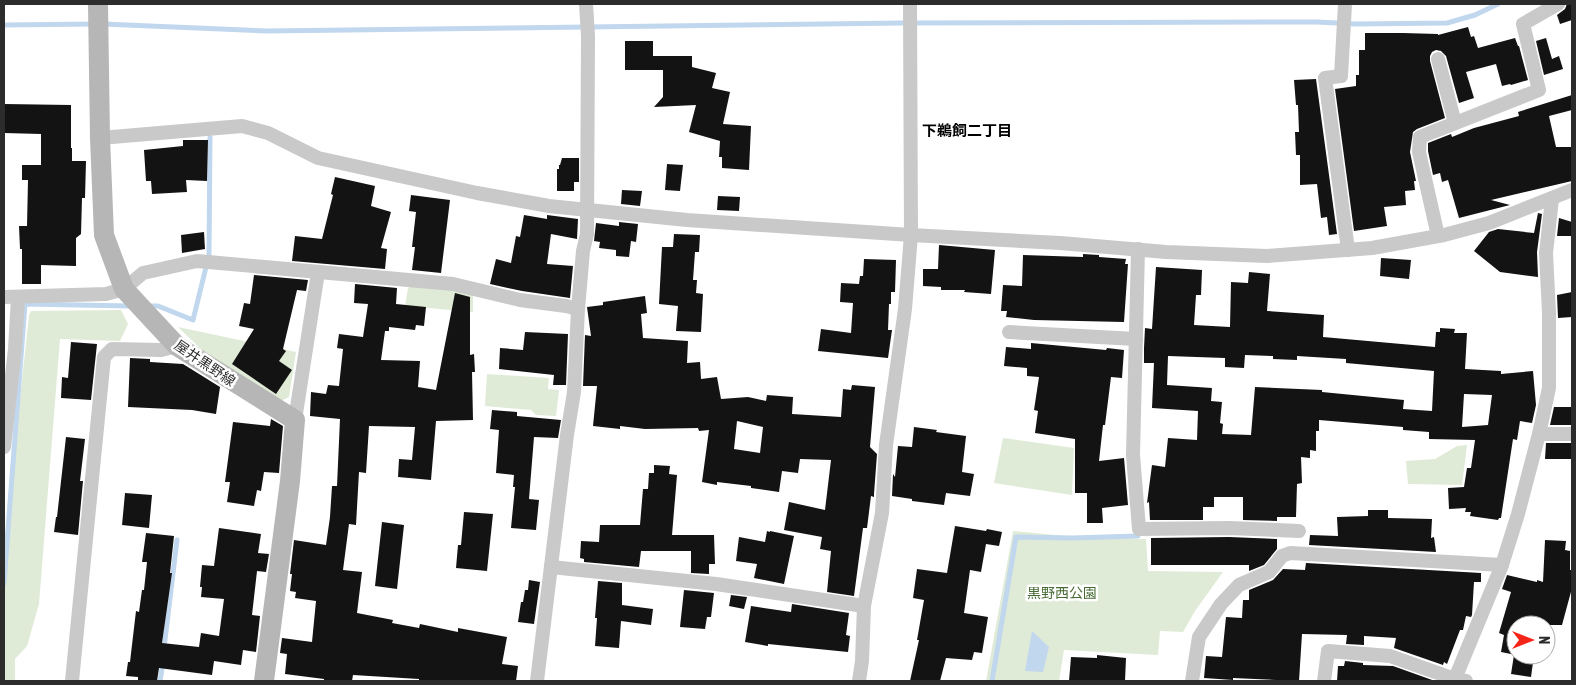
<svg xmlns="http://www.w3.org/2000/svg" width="1576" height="685" font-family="'Asap Condensed','Noto Sans JP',sans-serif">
	<rect width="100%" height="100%" fill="#fff"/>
	<g fill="#dfebd7">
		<polygon points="413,285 473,292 473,312 405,306 408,288"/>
		<polygon points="121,310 128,324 120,341 60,339 39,604 27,646 15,659 15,681 4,681 4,549 29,315 31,311"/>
		<polygon points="178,327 296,352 289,397 281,401 205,353"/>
		<polygon points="487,374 549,378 548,389 559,390 556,416 536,415 531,410 485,406"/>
		<polygon points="1003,438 1074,448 1072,495 994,483"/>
		<polygon points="1467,445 1462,485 1408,484 1406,461 1435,459 1457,446"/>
		<polygon points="1013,531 1087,538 1146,539 1148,571 1223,572 1195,611 1183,632 1160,631 1158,655 1064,650 1059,681 986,681"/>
	</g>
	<polygon fill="#c0d7ee" points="1032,631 1049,647 1043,672 1025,671"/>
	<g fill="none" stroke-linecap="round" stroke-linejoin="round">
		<g stroke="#c0d7ee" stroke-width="5">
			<polyline points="103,24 266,31 902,23 1317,22 1356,24 1447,23 1475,15 1498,4"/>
			<polyline points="4,25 94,24"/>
			<polyline points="149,306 158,306 193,320 209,255 210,137"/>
			<polyline points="4,583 25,304 130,306"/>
			<polyline points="164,648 177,540"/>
			<polyline points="160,681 163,662"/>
			<polyline points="992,681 1016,537 1072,538 1138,536"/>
		</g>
	</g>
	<g fill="#131313" fill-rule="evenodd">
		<polygon points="1567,4 1572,4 1572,20 1560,24 1557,15 1565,9"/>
		<polygon points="1468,27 1471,37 1474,36 1478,48 1515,38 1518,46 1519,46 1528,80 1511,85 1510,84 1502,86 1496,64 1466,72 1474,98 1459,103 1446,56 1441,51 1436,50 1432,52 1430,56 1430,61 1445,118 1417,129 1413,132 1410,152 1416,181 1414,181 1415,190 1405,191 1406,205 1384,207 1387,226 1354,231 1335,89 1356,86 1356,75 1359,75 1359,50 1365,50 1365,33 1403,33 1438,34 1438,35"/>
		<polygon points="1546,38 1552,59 1559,56 1563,69 1544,75 1536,41"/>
		<polygon points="625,41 653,41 653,56 692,56 692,67 716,73 712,88 730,92 723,124 751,126 749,170 722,168 722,157 719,157 720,141 689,132 696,105 654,107 663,97 663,70 625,70"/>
		<polygon points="1316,79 1337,234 1329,235 1327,217 1321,218 1317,184 1300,185 1300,155 1296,155 1295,132 1299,132 1298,105 1296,105 1294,80"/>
		<polygon points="1572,95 1572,110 1549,116 1556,147 1571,147 1572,181 1491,200 1510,205 1459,218 1448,180 1442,182 1440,173 1433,175 1428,151 1428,143 1451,134 1452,137 1474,128 1519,116 1518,112"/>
		<polygon points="4,104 71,105 71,148 72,148 72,161 86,161 85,198 82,198 81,234 76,238 76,266 41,265 41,284 22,284 22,249 20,249 19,226 27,226 28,180 22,180 22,165 41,165 41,134 4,133"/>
		<polygon points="183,140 208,140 207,181 186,180 187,192 152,194 151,181 146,181 144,150 183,146"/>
		<polygon points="562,158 579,158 579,182 574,182 574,191 557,191 557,169 559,169 559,165 560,165"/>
		<polygon points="667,164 683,165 680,191 665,190"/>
		<polygon points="335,177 375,186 371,206 391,212 381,248 387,249 385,269 292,261 295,236 322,239 333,195 331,194"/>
		<polygon points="622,190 642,191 640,206 621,204"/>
		<polygon points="411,195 450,200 441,273 412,270 415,247 412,247 416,212 409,211"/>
		<polygon points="718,196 740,197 739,211 717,210"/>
		<polygon points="1538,213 1542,214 1537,252 1538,277 1500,272 1474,251 1489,232 1498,229 1534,233"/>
		<polygon points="524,215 547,219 547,215 578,219 577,239 551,234 547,264 573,266 570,298 522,291 490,284 496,259 511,263 516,236 520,237"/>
		<polygon points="1559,218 1572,222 1572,236 1557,236"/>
		<polygon points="619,222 638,224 636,242 631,241 629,257 616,256 616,250 599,248 600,242 594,241 596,223 619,226"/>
		<polygon points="204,232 205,249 182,253 181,235"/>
		<polygon points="674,234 700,235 699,252 695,252 693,280 697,280 696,293 703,294 701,332 676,331 678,306 659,304 662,247 673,247"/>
		<polygon points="939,245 995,250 991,294 964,292 965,290 941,290 941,287 923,286 923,269 938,269"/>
		<polygon points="1083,254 1099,255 1099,257 1126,259 1125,264 1128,264 1124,322 1034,320 1006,317 1007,311 1001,311 1003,285 1022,286 1023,255 1083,257"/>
		<polygon points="1381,258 1411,260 1409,279 1380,276"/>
		<polygon points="864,259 896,260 895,292 891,292 891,304 889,304 888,330 892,330 888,358 818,351 821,329 851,333 853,303 840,302 841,283 859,284 860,276 863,276"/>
		<path d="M1156,267L1202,270L1201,295H1196L1194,325L1230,327L1231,282L1248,283L1249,272L1270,274L1267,311L1324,315L1323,337L1435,347L1436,332H1440V328L1455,329L1454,333H1467L1465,369L1501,371V374L1533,371L1536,405L1532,423L1520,421L1517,440L1513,439L1501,518H1499L1498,520L1470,516L1471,512H1465L1466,508L1449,509L1448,488L1464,487L1467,468H1471L1475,440L1429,439V432L1403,430V427L1319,420V431H1316V451L1310,450V458L1301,457L1302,483L1297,484L1296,517H1277V521L1243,520V497H1214V507H1203V520H1150L1149,502L1147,503L1152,465L1165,467L1168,438L1197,440L1198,411L1152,408L1154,363H1144V348L1145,328L1152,329ZM1245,355L1273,356V359L1297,360V356L1346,359V363L1434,371L1432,411L1403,409L1404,400L1322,392V390L1255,387L1251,435L1222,434L1223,424L1220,423L1222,402L1211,401L1212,388L1167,385L1168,356L1225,358V367L1244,368ZM1464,394L1492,395L1488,425L1462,427Z"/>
		<polygon points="254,275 308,280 306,291 297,290 283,349 286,351 279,361 292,370 276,394 232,364 254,329 239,326 244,303 250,304"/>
		<polygon points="355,284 397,288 396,304 426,307 424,326 416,325 415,330 389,327 389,331 385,331 381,360 420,361 418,387 436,390 455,293 470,297 470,355 474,354 475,372 472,372 473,420 436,421 431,480 398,477 399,459 412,460 415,427 369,426 366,473 359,472 356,525 349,524 343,570 362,572 357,613 393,620 392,623 419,628 420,624 458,632 458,628 507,637 502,664 518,666 516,681 419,681 419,679 353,675 352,681 324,681 324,679 285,674 287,654 280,653 282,638 312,642 316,601 295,598 296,592 290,591 292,574 290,574 294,540 326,545 330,517 332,486 337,486 340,419 310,416 311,392 326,394 328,385 339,386 343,349 337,348 339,334 363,337 368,304 354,303"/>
		<polygon points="1572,292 1572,317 1558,318 1557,295"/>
		<path d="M645,296L647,313L641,314L643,338L688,341L687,363L700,362L701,379L717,377L721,399L748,397L766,401L767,395L793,397L792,414L841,417L843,389L851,390L852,385L875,387L870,447L877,454L874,494V497L871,496L867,528H863L854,596L827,592L831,551L820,549L822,537L784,530L789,502L825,510L831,460L800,459L798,473L782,471L779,492L751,488V486L717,482V485L702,482L709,430L699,431L698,428L645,429L620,426V429L593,426L597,386H583L585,335L591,336L587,307L603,305V302ZM737,421L763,427L760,453L734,449Z"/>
		<polygon points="525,332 568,334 566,385 553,385 554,375 499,369 500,348 523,350"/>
		<polygon points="71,342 97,344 91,400 61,398 62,377 68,378"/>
		<polygon points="1031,343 1106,350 1107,348 1124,350 1122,378 1111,377 1105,425 1103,425 1099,461 1124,458 1128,505 1102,508 1103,523 1087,523 1087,493 1075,493 1075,439 1035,433 1038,411 1034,410 1039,377 1027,376 1027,368 1004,366 1006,347 1031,349"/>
		<polygon points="130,358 150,359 150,362 183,364 220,387 216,414 192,410 128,407"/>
		<polygon points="1554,407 1572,407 1572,425 1550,425"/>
		<polygon points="492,410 517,412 517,416 561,420 558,438 534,437 529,499 539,500 536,530 511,528 515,487 513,487 514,475 496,473 499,430 490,429"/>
		<polygon points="271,419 283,426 279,473 264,472 261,491 257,490 254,506 227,502 230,482 225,482 233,422 270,426"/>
		<polygon points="914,427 937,430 936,432 966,436 962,472 974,474 970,496 946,493 944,505 912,501 912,499 892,496 893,474 895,477 898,446 912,447"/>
		<polygon points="66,437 85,439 80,481 83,481 78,535 54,532 56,517 57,517"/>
		<polygon points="1546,443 1572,443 1572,459 1545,459"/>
		<polygon points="654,465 670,466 669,474 677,475 672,535 714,535 715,564 709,564 709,574 691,573 691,551 641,551 639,567 584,562 584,559 580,558 581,541 599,542 600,525 640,525 643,489 648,489 649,473 654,473"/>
		<polygon points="125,493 152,495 149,528 122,525"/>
		<polygon points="1368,510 1388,510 1388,518 1432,519 1431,538 1434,537 1436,552 1309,545 1310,535 1338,536 1337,517 1368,516"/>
		<polygon points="464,512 493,514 487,571 456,568 458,545 461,545"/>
		<polygon points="382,522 404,525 397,589 375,586"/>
		<polygon points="955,526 986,531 987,529 1002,532 999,546 986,544 981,572 970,570 964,613 988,617 982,653 974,652 972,660 946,658 940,681 910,681 919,640 917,640 924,600 913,598 917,569 947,573"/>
		<polygon points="219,528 261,534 258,553 269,554 266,572 257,571 252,615 260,616 256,652 243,650 241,665 214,661 212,675 159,668 157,681 138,681 138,677 126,676 128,662 130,662 136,611 139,612 142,590 144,590 147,562 142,562 146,533 174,536 170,573 172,573 162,643 199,647 201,633 219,636 224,599 201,597 202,587 200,587 202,565 214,566"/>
		<polygon points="767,531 770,532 770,531 794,536 784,584 754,578 757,564 736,561 739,537 765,542"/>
		<polygon points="1229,537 1277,539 1277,549 1264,565 1249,571 1249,565 1151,565 1151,538"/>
		<polygon points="1545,540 1566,541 1565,550 1570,551 1570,570 1572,570 1572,588 1562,625 1548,625 1548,627 1546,625 1516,625 1516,655 1501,652 1504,635 1499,633 1511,592 1502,589 1507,575 1537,582 1537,580 1543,582"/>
		<polygon points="1306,563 1481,573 1481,582 1474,582 1472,615 1471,617 1466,616 1463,630 1460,630 1447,664 1444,662 1443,665 1394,648 1396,638 1364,636 1364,645 1346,644 1347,635 1302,634 1299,681 1233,678 1233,680 1204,678 1206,656 1222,657 1226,617 1242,618 1243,600 1249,600 1249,590 1273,580 1283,569 1305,570"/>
		<polygon points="529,580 540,582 534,624 518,622 521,602 523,602 525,590 528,590"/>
		<polygon points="598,581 622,583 622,605 653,609 651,625 621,621 619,648 595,646 597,618 595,618"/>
		<polygon points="684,590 714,593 711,617 707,617 705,629 680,627"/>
		<polygon points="731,595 747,597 744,609 729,606"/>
		<polygon points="792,604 849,613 846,635 850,636 848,652 768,644 768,646 745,642 751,606 791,612"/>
		<polygon points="1097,655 1126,658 1125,681 1069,681 1071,657 1097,658"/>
		<polygon points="1514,655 1534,655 1531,677 1511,674"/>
		<polygon points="1345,661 1363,663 1363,665 1393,666 1435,681 1337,681 1338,666 1344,666"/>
	</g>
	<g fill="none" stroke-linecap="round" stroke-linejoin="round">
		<g stroke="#c9c9c9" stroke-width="14">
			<polyline points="1345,4 1341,76 1325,78 1348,250"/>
			<polyline points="1438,59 1455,123"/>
			<polyline points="100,138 242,126 268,133 318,158 477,193 549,206 687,220 911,235 1060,243 1166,252 1267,256 1372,248 1444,235 1489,223 1572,190"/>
			<polyline points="1438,236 1419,152 1420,137 1539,90 1523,24 1558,4"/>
			<polyline points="1138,249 1133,455 1139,529 1229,528 1299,531"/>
			<polyline points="4,297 106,294 124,289 143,273 197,261 453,284 520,300 566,306 578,309"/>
			<polyline points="1009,332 1136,339"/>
			<polyline points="295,420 318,272"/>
			<polyline points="1539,434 1572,434"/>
			<polyline points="4,447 15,349 18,297"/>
			<polyline points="551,567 716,584 864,606"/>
			<polyline points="72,681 104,357 112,349 161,350 177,346"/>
			<polyline points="537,681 567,435 574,392 578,309 583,251 587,234 588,36 586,4"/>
			<polyline points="859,681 862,661 864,606 882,513 886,445 905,309 911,235 910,4"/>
			<polyline points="1192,681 1199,637 1221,604 1239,585 1269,572 1282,556 1290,553 1502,565"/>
			<polyline points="1324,681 1328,651 1390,656 1455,679 1466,681"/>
			<polyline points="1454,681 1502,565 1518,514 1539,434 1549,388 1549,313 1546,253 1552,199"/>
		</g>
		<polyline stroke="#b6b6b6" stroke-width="20" points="98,4 100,138 104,235 124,289 177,346 295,420 290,481 264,681"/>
	</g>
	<g text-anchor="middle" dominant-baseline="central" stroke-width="5" stroke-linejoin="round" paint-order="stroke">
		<g font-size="14" fill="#2c2c2c" stroke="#fff">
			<text transform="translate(205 363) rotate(34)">屋井黒野線</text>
		</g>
		<g font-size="14" fill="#486b35" stroke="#fff">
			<text x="1062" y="593">黒野西公園</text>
		</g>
		<g font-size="15" font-weight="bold" fill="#000" stroke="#fff">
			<text x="967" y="130">下鵜飼二丁目</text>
		</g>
	</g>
	<rect width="1576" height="685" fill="none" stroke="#2c2c2c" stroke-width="10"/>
	<g transform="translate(1531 640) rotate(90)"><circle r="24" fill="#ffffff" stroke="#ababab"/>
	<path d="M0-4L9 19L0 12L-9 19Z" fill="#f6251a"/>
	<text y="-8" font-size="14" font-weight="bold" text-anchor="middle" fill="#2c2c2c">N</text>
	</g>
</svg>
